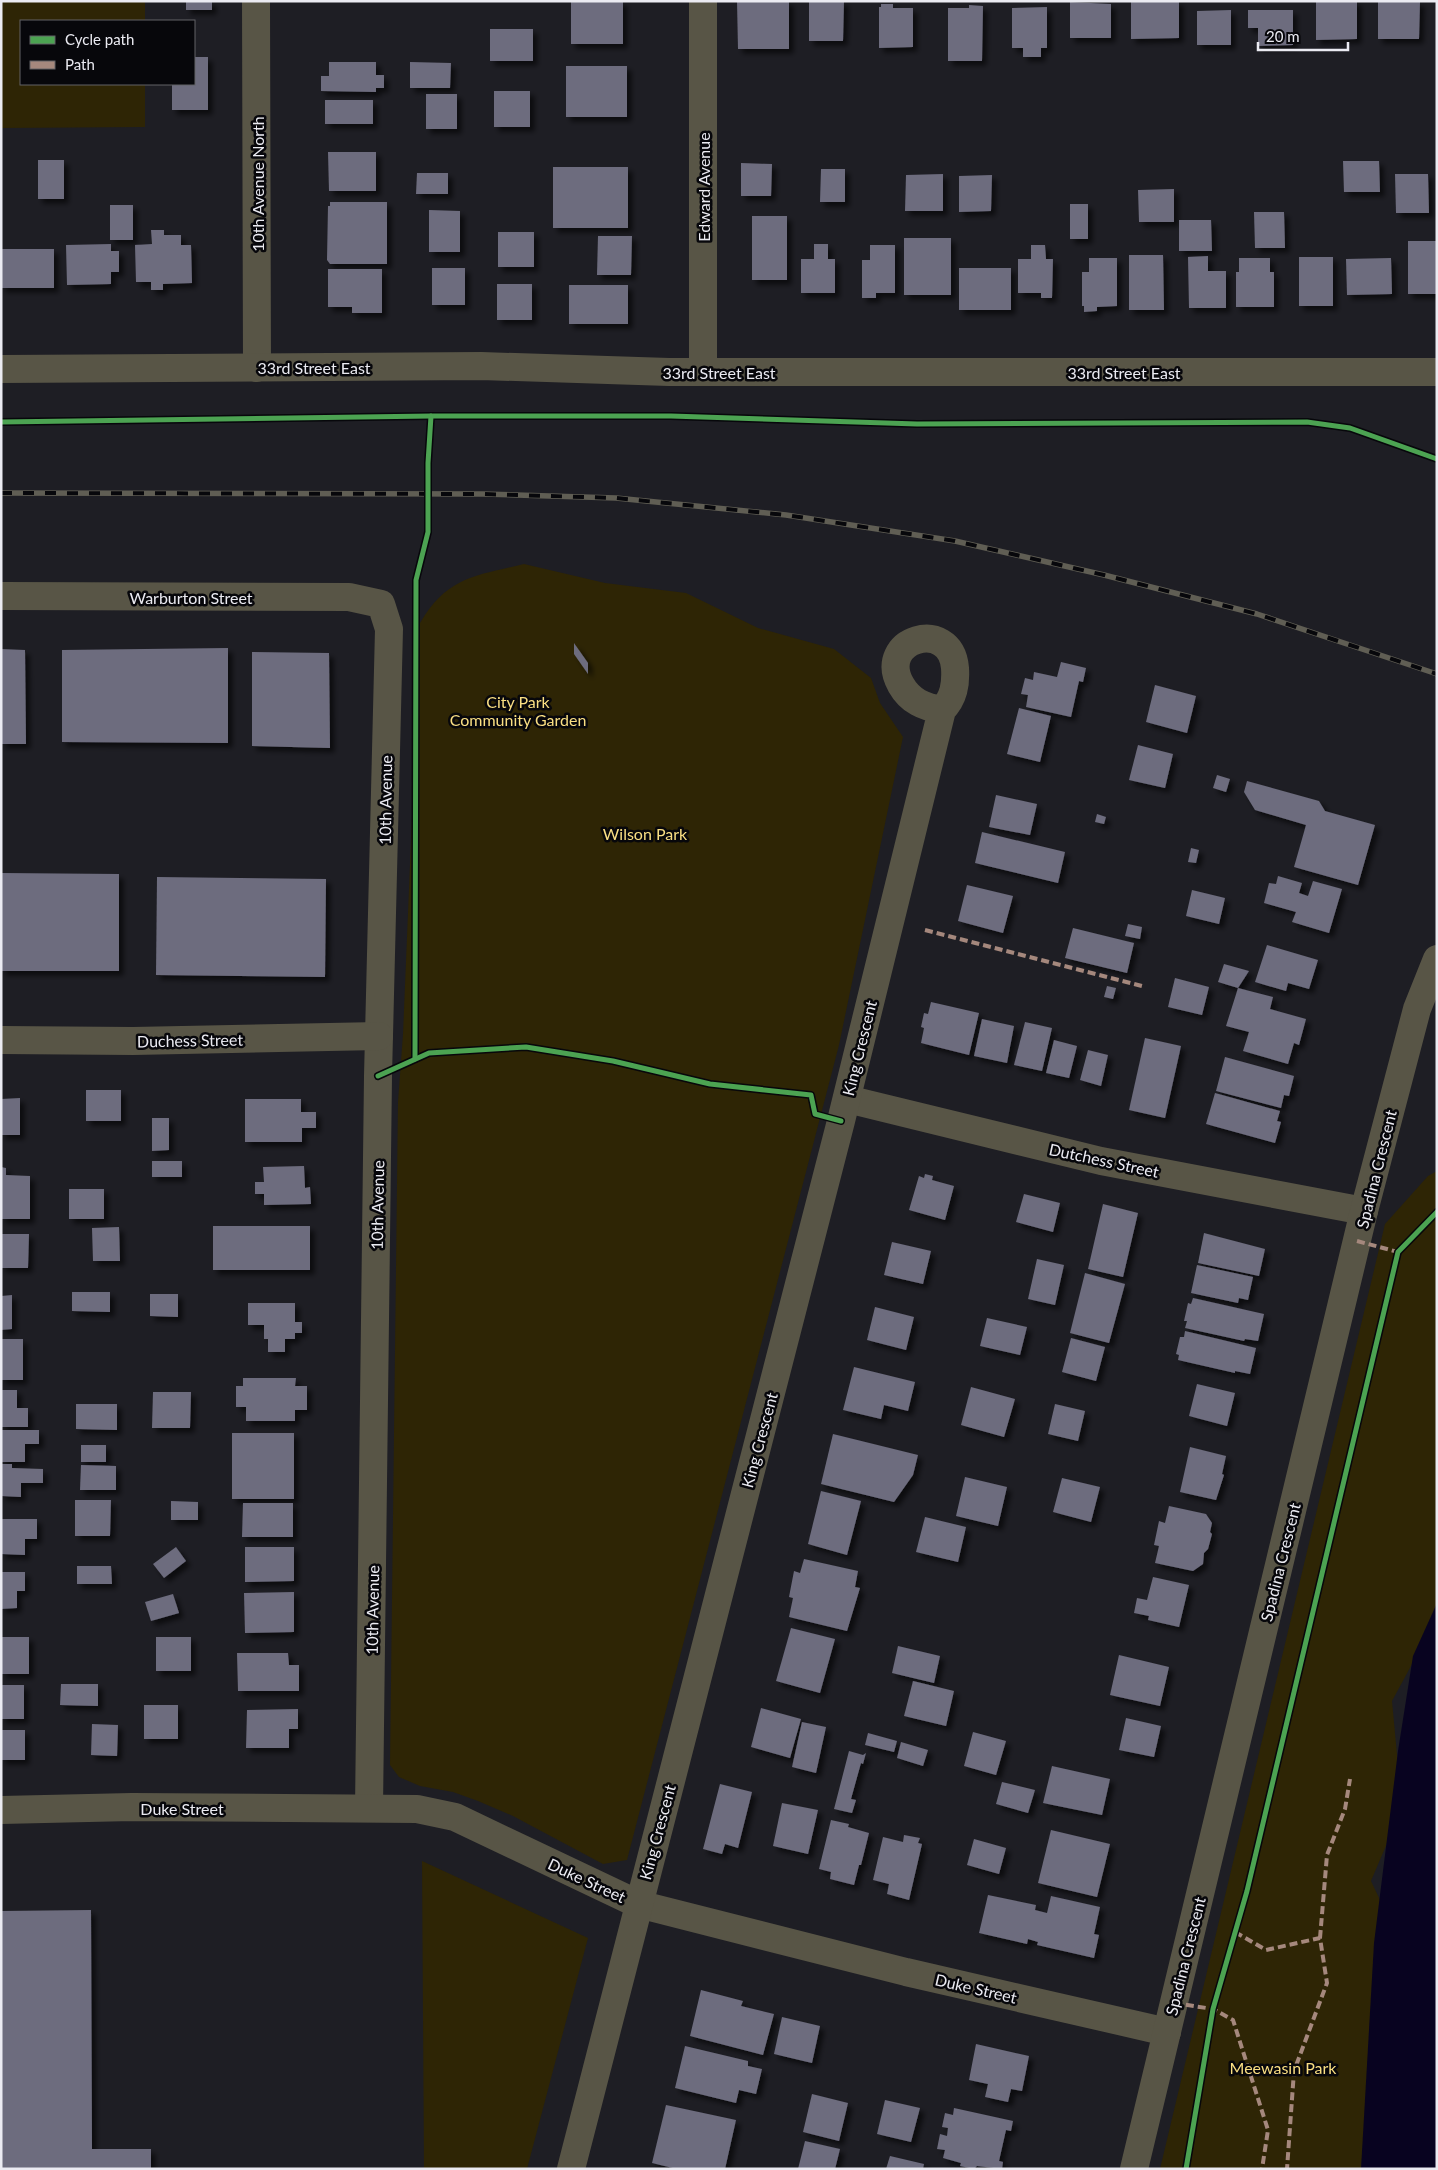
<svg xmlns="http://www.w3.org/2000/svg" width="1438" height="2170" font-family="Lato,sans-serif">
	<defs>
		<filter id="shadow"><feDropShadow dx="4.5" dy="4.5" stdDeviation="2.5" flood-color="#0009"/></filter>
	</defs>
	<rect width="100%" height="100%" fill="#1e1e24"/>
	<g fill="#2e2505">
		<polygon points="1,1 145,1 145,21 21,21 21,84 145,84 145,127 1,128"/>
		<path d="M524,564L605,583L686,593L758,628L834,649L871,678L880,703L903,737L839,1045L627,1860L603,1864L513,1816L478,1801L453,1792L420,1786L399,1777L390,1765L398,1102L403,1034L420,623C448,576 476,576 524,564Z"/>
		<polygon points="1437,1171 1437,1618 1392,1701 1402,1808 1371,1881 1397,1936 1369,2169 1160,2169 1385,1224 1428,1176"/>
		<polygon points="422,1861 588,1938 527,2169 424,2169"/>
	</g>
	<polygon fill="#080320" points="1437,1603 1437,2169 1361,2169 1374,1943 1398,1751 1413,1656"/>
	<g fill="#6d6c7e" filter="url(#shadow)">
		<rect x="186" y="1" width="26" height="9"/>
		<rect x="571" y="1" width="52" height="43"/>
		<polygon points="737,1 789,1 789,49 738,49"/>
		<polygon points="809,1 844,1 843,41 809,41"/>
		<polygon points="1179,1 1179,38 1131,39 1131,2"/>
		<polygon points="1316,1 1357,1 1357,39 1316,40"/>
		<polygon points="1070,2 1111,4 1111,38 1070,38"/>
		<polygon points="1378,2 1420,2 1419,39 1378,39"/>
		<polygon points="881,4 893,4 893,8 913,8 913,47 879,48 879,7 881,7"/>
		<polygon points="969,5 983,6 982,61 948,61 948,8 969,8"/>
		<polygon points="1047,7 1047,48 1041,48 1041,57 1023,57 1023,48 1012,48 1012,8"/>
		<polygon points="1231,10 1231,45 1197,45 1197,11"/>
		<polygon points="1248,10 1293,10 1293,45 1258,46 1258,28 1248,28"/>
		<rect x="490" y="29" width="43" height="32"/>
		<polygon points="194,57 208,57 208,110 172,110 172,84 194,84"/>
		<polygon points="329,62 376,62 376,75 384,75 384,88 376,88 376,92 321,91 321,76 329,76"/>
		<polygon points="410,62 451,63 450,88 410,88"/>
		<rect x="566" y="66" width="61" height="51"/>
		<rect x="494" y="91" width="36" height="36"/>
		<rect x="426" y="94" width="31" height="35"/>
		<rect x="325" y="100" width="48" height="24"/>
		<polygon points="328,152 376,152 376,191 329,191"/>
		<rect x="38" y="160" width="26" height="39"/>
		<polygon points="1343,161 1379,161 1380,192 1344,192"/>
		<polygon points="741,163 772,164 771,196 741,196"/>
		<rect x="553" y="167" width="75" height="61"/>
		<polygon points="821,169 845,169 845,202 820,202"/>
		<polygon points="417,173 448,173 448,194 416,194"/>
		<polygon points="943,174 943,211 905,211 906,175"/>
		<polygon points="1395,174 1428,174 1429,213 1396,213"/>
		<polygon points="992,175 991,211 959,212 959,176"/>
		<polygon points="1174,189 1174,222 1139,222 1138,190"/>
		<polygon points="330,202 387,202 387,264 330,264 327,260 328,206 330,206"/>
		<rect x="1070" y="204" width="18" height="35"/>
		<rect x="110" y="205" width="23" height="35"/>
		<polygon points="429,210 460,211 460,252 429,252"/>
		<polygon points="1254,212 1284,212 1285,248 1255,248"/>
		<rect x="752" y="216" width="35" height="64"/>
		<polygon points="1179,220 1211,220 1212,251 1179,251"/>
		<polygon points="151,230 164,230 164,235 181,235 181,245 191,245 192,283 163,284 163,290 151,290 151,282 136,282 135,245 152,244"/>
		<rect x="498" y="232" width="36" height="35"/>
		<polygon points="598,236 632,236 631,275 597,275"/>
		<rect x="904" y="238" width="47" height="57"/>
		<rect x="1408" y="241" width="29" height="53"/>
		<polygon points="111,244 111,251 119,251 119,272 111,272 111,284 67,285 66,245"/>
		<polygon points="814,244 828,244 828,259 835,259 835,293 801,293 801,259 814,259"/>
		<polygon points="870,245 895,245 895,293 876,293 876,298 862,298 862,260 870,260"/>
		<polygon points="1031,245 1045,245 1046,259 1053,259 1052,298 1041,298 1041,293 1018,293 1018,259 1031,259"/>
		<rect x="1" y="249" width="53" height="39"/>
		<polygon points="1129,255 1163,255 1164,310 1129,310"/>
		<polygon points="1208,256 1208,271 1226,271 1226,308 1189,308 1188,257"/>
		<rect x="1299" y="257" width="34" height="49"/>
		<polygon points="1089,258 1117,258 1117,306 1097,307 1097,311 1084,312 1084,306 1082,306 1082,272 1089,272"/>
		<polygon points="1239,258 1270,258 1270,272 1274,272 1274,307 1236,307 1236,272 1239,272"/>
		<polygon points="1391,258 1392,294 1347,295 1346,259"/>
		<rect x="432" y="268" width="33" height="37"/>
		<rect x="959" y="268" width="52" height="42"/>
		<polygon points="328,269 382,269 382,313 352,313 352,307 328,307"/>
		<rect x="497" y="284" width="35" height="36"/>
		<rect x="569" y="285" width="59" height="39"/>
		<polygon points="574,643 588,663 588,674 574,654"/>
		<polygon points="228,648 228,743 62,742 62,650"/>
		<polygon points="1,649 25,650 26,744 1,744"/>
		<polygon points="252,652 329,653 330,748 252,746"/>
		<polygon points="1061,662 1086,668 1083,682 1079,681 1071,717 1026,707 1028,695 1021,694 1025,678 1033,680 1034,672 1057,677"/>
		<polygon points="1155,685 1196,696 1187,733 1146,722"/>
		<polygon points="1019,708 1051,716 1040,762 1007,754"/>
		<polygon points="1138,745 1173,754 1165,788 1129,780"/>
		<polygon points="1217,775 1230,779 1226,792 1213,788"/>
		<polygon points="1247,781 1319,801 1325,811 1375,825 1358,885 1294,867 1306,825 1255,810 1244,792"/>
		<polygon points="996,795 1037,804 1030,835 989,827"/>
		<polygon points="1097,814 1106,817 1104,824 1095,822"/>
		<polygon points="982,832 1065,852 1058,883 975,863"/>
		<polygon points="1191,848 1199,850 1196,863 1188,862"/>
		<polygon points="1,873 119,874 119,971 1,971"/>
		<polygon points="1278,876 1302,883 1299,893 1308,896 1313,881 1342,889 1329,933 1292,922 1296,912 1264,903 1269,883 1276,884"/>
		<polygon points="157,877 326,879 325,977 156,975"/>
		<polygon points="967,885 1013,896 1003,933 958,921"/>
		<polygon points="1192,890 1225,898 1219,924 1186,916"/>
		<polygon points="1128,924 1142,927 1140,939 1125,936"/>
		<polygon points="1073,928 1134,943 1127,973 1065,958"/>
		<polygon points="1267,945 1318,960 1309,989 1288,983 1286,991 1255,982"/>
		<polygon points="1224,964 1249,971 1238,988 1218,982"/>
		<polygon points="1175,978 1209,987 1202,1015 1168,1007"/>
		<polygon points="1107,986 1116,988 1113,999 1104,997"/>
		<polygon points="1238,988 1273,997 1270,1009 1306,1019 1299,1045 1294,1043 1288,1064 1243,1051 1249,1032 1226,1026"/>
		<polygon points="931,1002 979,1013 969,1055 921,1043 924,1028 921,1027 924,1013 928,1014"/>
		<polygon points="982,1019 1014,1026 1007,1063 974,1056"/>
		<polygon points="1025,1022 1052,1028 1042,1071 1014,1065"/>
		<polygon points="1145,1038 1181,1046 1165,1118 1129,1110"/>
		<polygon points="1054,1040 1077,1046 1069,1078 1046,1073"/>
		<polygon points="1088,1050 1108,1055 1101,1086 1080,1080"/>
		<polygon points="1225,1057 1294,1076 1289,1096 1284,1095 1281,1108 1216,1091"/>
		<rect x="86" y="1090" width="35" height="31"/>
		<polygon points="1215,1093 1280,1111 1277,1121 1281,1122 1275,1143 1206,1124"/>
		<polygon points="20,1098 20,1135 1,1135 1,1099"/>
		<polygon points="245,1099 301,1099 301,1112 316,1112 316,1128 302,1128 302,1142 245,1142"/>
		<polygon points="152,1118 169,1118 169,1150 152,1151"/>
		<rect x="152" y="1161" width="30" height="16"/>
		<polygon points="304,1166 305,1188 310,1187 311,1204 264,1205 264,1194 255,1194 255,1182 264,1182 263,1167"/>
		<polygon points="1,1167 6,1168 6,1175 30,1176 30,1219 1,1219"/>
		<polygon points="925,1174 933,1176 932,1180 954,1186 945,1220 909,1210 919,1176 924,1178"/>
		<rect x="69" y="1189" width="35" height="30"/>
		<polygon points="1024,1194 1060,1203 1053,1232 1016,1222"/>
		<polygon points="1103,1204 1138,1213 1123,1277 1088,1269"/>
		<rect x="213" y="1226" width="97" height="44"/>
		<polygon points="119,1227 120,1261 93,1261 92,1228"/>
		<polygon points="1204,1233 1265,1249 1259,1276 1198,1263"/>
		<polygon points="1,1234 29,1234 28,1268 1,1268"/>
		<polygon points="892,1242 931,1251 923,1284 884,1275"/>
		<polygon points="1037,1259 1064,1265 1055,1305 1028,1299"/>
		<polygon points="1197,1265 1253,1277 1248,1300 1239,1298 1238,1303 1191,1293"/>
		<polygon points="1085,1273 1125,1284 1109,1343 1070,1333"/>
		<polygon points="72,1292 110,1292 110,1312 72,1311"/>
		<polygon points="150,1294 178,1294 178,1317 150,1316"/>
		<polygon points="12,1295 12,1329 1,1330 1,1296"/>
		<polygon points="1193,1298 1264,1314 1258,1341 1245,1339 1244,1341 1185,1328 1187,1321 1184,1321 1188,1303 1191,1304"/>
		<polygon points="248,1303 295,1303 295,1322 302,1322 302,1333 295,1333 295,1339 285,1339 285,1352 268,1352 268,1339 264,1339 264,1325 248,1325"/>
		<polygon points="875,1307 914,1317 906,1350 867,1340"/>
		<polygon points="987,1318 1027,1327 1020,1355 980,1346"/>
		<polygon points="1185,1331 1256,1348 1250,1374 1235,1371 1235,1373 1178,1360 1179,1355 1176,1354 1180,1337 1184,1337"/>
		<polygon points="1071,1338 1105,1347 1096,1381 1062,1372"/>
		<rect x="1" y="1339" width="22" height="41"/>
		<polygon points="854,1367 915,1382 908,1411 884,1405 881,1419 843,1410"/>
		<polygon points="243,1378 296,1378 295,1386 307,1386 307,1410 295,1410 295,1421 246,1421 246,1407 236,1407 236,1386 243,1386"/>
		<polygon points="1197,1384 1235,1393 1227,1426 1189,1416"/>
		<polygon points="971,1387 1015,1399 1004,1437 961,1425"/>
		<polygon points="1,1390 17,1390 17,1408 28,1408 28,1427 1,1427"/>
		<polygon points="153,1392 191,1392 190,1428 152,1428"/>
		<polygon points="76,1404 117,1404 117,1430 76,1429"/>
		<polygon points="1055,1404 1085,1411 1078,1441 1048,1434"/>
		<polygon points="1,1430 39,1430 39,1444 25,1444 25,1462 1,1462"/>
		<rect x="232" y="1433" width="62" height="66"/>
		<polygon points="833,1434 918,1455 913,1475 894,1502 821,1484"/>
		<rect x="81" y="1445" width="25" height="17"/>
		<polygon points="1190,1447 1226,1456 1222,1474 1224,1475 1216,1500 1180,1492"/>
		<polygon points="1,1464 12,1464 12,1468 43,1469 43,1483 21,1483 21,1497 1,1496"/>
		<polygon points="81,1465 116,1466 116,1490 80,1490"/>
		<polygon points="965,1477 1007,1487 998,1526 956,1516"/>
		<polygon points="1062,1478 1100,1487 1091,1522 1053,1512"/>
		<polygon points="821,1491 861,1501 847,1555 808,1544"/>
		<polygon points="75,1500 111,1500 110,1536 75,1536"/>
		<polygon points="171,1501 198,1502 198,1520 171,1520"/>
		<polygon points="243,1503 293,1503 293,1537 242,1537"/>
		<polygon points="1169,1506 1206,1514 1212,1523 1210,1532 1212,1534 1208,1549 1204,1553 1203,1564 1193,1571 1155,1563 1159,1546 1154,1545 1159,1521 1165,1523"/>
		<polygon points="925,1517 966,1527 958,1562 916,1552"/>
		<polygon points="1,1519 37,1519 37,1539 25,1539 25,1555 1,1554"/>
		<polygon points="176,1547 186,1561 164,1578 153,1564"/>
		<polygon points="245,1547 294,1547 294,1581 245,1582"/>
		<polygon points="804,1559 858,1571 855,1587 860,1588 847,1631 789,1617 793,1598 789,1597 794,1571 800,1573"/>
		<polygon points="77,1566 111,1566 112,1584 77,1584"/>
		<polygon points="1,1572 25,1572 25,1591 17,1591 17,1608 1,1609"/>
		<polygon points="1153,1577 1189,1585 1179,1627 1148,1620 1149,1616 1134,1613 1137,1598 1147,1600"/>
		<polygon points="294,1592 294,1632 245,1633 244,1593"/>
		<polygon points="173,1594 179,1613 151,1621 145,1602"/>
		<polygon points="791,1628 835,1639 820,1693 776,1681"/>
		<rect x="1" y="1637" width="28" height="37"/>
		<rect x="156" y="1637" width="35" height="34"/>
		<polygon points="898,1646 940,1656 934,1683 892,1673"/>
		<polygon points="237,1653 288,1653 289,1665 299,1665 299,1691 238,1691"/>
		<polygon points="1119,1655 1169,1667 1160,1706 1110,1695"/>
		<polygon points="913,1681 954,1691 946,1726 904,1716"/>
		<polygon points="61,1684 98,1684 98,1706 60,1705"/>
		<rect x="1" y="1685" width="23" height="34"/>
		<rect x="144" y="1705" width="34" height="34"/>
		<polygon points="761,1708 801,1719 790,1758 751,1747"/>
		<polygon points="298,1709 298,1729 289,1729 289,1748 246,1748 247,1710"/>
		<polygon points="1126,1718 1161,1726 1154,1757 1119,1750"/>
		<polygon points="802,1722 826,1727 816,1773 792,1767"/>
		<polygon points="92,1724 118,1725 117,1756 91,1755"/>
		<rect x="1" y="1730" width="24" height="30"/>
		<polygon points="973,1732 1006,1741 996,1775 964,1766"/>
		<polygon points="868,1733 897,1741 894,1752 865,1745"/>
		<polygon points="901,1742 928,1750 923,1766 897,1758"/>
		<polygon points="849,1751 863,1755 866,1753 863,1764 861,1763 851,1799 856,1800 852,1813 834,1809"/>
		<polygon points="1052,1766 1110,1779 1102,1815 1043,1803"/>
		<polygon points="1002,1782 1035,1790 1028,1813 996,1804"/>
		<polygon points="720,1784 752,1792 738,1848 725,1844 722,1854 703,1849"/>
		<polygon points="782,1803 818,1810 808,1854 773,1846"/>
		<polygon points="831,1820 849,1824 848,1827 869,1833 861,1865 859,1865 854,1885 830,1879 831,1872 819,1869"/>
		<polygon points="1051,1830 1110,1844 1097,1897 1038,1883"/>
		<polygon points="904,1835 920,1838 918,1843 922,1844 909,1900 887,1894 889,1884 873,1880 883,1837 903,1842"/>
		<polygon points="974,1839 1006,1848 999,1874 967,1865"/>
		<polygon points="988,1895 1036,1905 1035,1910 1047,1913 1051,1896 1100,1907 1094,1934 1099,1935 1094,1958 1037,1945 1038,1942 1028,1939 1027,1944 979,1933"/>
		<polygon points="91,1910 92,2149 151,2149 151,2169 1,2169 1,1911"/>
		<polygon points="701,1990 743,2001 741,2006 774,2014 763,2055 690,2036"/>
		<polygon points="782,2017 820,2026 812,2063 774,2054"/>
		<polygon points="976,2044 1029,2056 1022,2091 1011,2089 1008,2102 985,2097 988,2084 969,2080"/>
		<polygon points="685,2046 748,2061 748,2066 762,2069 756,2094 739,2090 736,2103 675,2088"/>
		<polygon points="812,2094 848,2103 839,2141 803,2132"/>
		<polygon points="885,2100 920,2108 911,2142 877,2134"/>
		<polygon points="666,2105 736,2120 725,2169 677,2169 652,2163"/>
		<polygon points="954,2108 1013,2121 1011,2131 1006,2130 999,2161 1003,2162 1002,2169 977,2166 974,2169 960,2166 961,2163 943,2158 945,2150 937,2149 940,2134 947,2136 948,2128 942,2127 945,2113 953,2115"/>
		<polygon points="805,2141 840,2149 835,2169 798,2169"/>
		<polygon points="890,2156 924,2164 923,2169 886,2169"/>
	</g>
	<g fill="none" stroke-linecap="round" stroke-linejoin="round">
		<g stroke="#585546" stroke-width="28">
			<polyline points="256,1 257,368"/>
			<polyline points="1,369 481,366 669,372 1437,372"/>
			<polyline points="703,372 703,1"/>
			<polyline points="1,596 349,597 381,604 389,629 378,1076 369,1808"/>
			<polyline points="1,1040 133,1041 379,1036"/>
			<polyline points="847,1099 1101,1161 1364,1211"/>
			<polyline points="1,1810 132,1807 417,1809 455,1817 638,1904 906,1972 1167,2032"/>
			<path d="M571,2169L841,1121L942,710C954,698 956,684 955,668C951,617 875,639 901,685C910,701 924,707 942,710"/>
			<polyline points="1134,2169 1364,1211 1417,1009 1437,959"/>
		</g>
		<g stroke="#605e54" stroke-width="5.5">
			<polyline id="rail" points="1,493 483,494 616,498 786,515 955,541 1104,575 1257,614 1437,674"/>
		</g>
		<use href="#rail" stroke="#07070b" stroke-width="4" stroke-dasharray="11" stroke-linecap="butt"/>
		<g stroke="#a5887d" stroke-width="4" stroke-dasharray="8 4" stroke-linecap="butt">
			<polyline points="925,930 1142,986"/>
			<polyline points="1357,1241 1398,1252"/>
			<polyline points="1235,1932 1266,1950 1320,1938 1327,1983 1294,2071 1287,2169"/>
			<polyline points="1320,1938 1327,1855 1345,1809 1350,1779"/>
			<polyline points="1174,2003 1213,2009 1233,2020 1268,2130 1262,2169"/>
		</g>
		<g stroke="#07070b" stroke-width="8">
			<g id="cycleway">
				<polyline points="1,422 431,416 671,416 917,424 1307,422 1350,428 1437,459"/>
				<polyline points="415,1059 416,580 428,532 428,463 431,416"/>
				<polyline points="378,1076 429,1053 526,1047 613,1061 710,1084 811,1095 815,1114 841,1121"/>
				<polyline points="1186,2169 1213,2009 1247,1891 1398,1252 1437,1212"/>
			</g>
		</g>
		<use href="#cycleway" stroke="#4ca352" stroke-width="5"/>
	</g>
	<g text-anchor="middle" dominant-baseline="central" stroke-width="5" stroke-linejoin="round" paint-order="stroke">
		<g font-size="16" fill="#ebebf2" stroke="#07070b">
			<text transform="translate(257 184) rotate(-90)">10th Avenue North</text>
			<text transform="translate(703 187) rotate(-90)">Edward Avenue</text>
			<text x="314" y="367">33rd Street East</text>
			<text x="719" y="372">33rd Street East</text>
			<text x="1124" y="372">33rd Street East</text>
			<text x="191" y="597">Warburton Street</text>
			<text transform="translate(385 800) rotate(-89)">10th Avenue</text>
			<text transform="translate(190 1040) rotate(-1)">Duchess Street</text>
			<text transform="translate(859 1048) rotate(-76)">King Crescent</text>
			<text transform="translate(1104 1160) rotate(12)">Dutchess Street</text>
			<text transform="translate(1376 1169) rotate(-76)">Spadina Crescent</text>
			<text transform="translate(377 1205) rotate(-89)">10th Avenue</text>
			<text transform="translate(759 1440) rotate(-75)">King Crescent</text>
			<text transform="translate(1280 1562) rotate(-76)">Spadina Crescent</text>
			<text transform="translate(372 1610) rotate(-89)">10th Avenue</text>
			<text x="182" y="1808">Duke Street</text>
			<text transform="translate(657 1832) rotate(-75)">King Crescent</text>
			<text transform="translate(587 1880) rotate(25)">Duke Street</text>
			<text transform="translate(1185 1956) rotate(-76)">Spadina Crescent</text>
			<text transform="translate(976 1988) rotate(13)">Duke Street</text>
		</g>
		<g font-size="16" fill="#fadf83" stroke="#07070b">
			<text x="518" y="701">City Park<tspan x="518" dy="18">Community Garden</tspan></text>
			<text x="645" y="833">Wilson Park</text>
			<text x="1283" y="2067">Meewasin Park</text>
		</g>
	</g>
	<rect width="1438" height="2170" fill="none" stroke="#ebebf2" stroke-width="5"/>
	<rect x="20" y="20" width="175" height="65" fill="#07070b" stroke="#626267"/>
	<rect x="30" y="36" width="25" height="8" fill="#4ca352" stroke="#626267"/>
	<text x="65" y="45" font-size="15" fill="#ebebf2">Cycle path</text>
	<rect x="30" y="61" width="25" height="8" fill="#a5887d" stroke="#626267"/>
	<text x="65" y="70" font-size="15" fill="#ebebf2">Path</text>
	<path d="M1258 42v8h90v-8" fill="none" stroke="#ebebf2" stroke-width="2.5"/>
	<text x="1266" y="42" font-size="15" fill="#ebebf2" stroke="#07070b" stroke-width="4" paint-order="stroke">20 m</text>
</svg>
